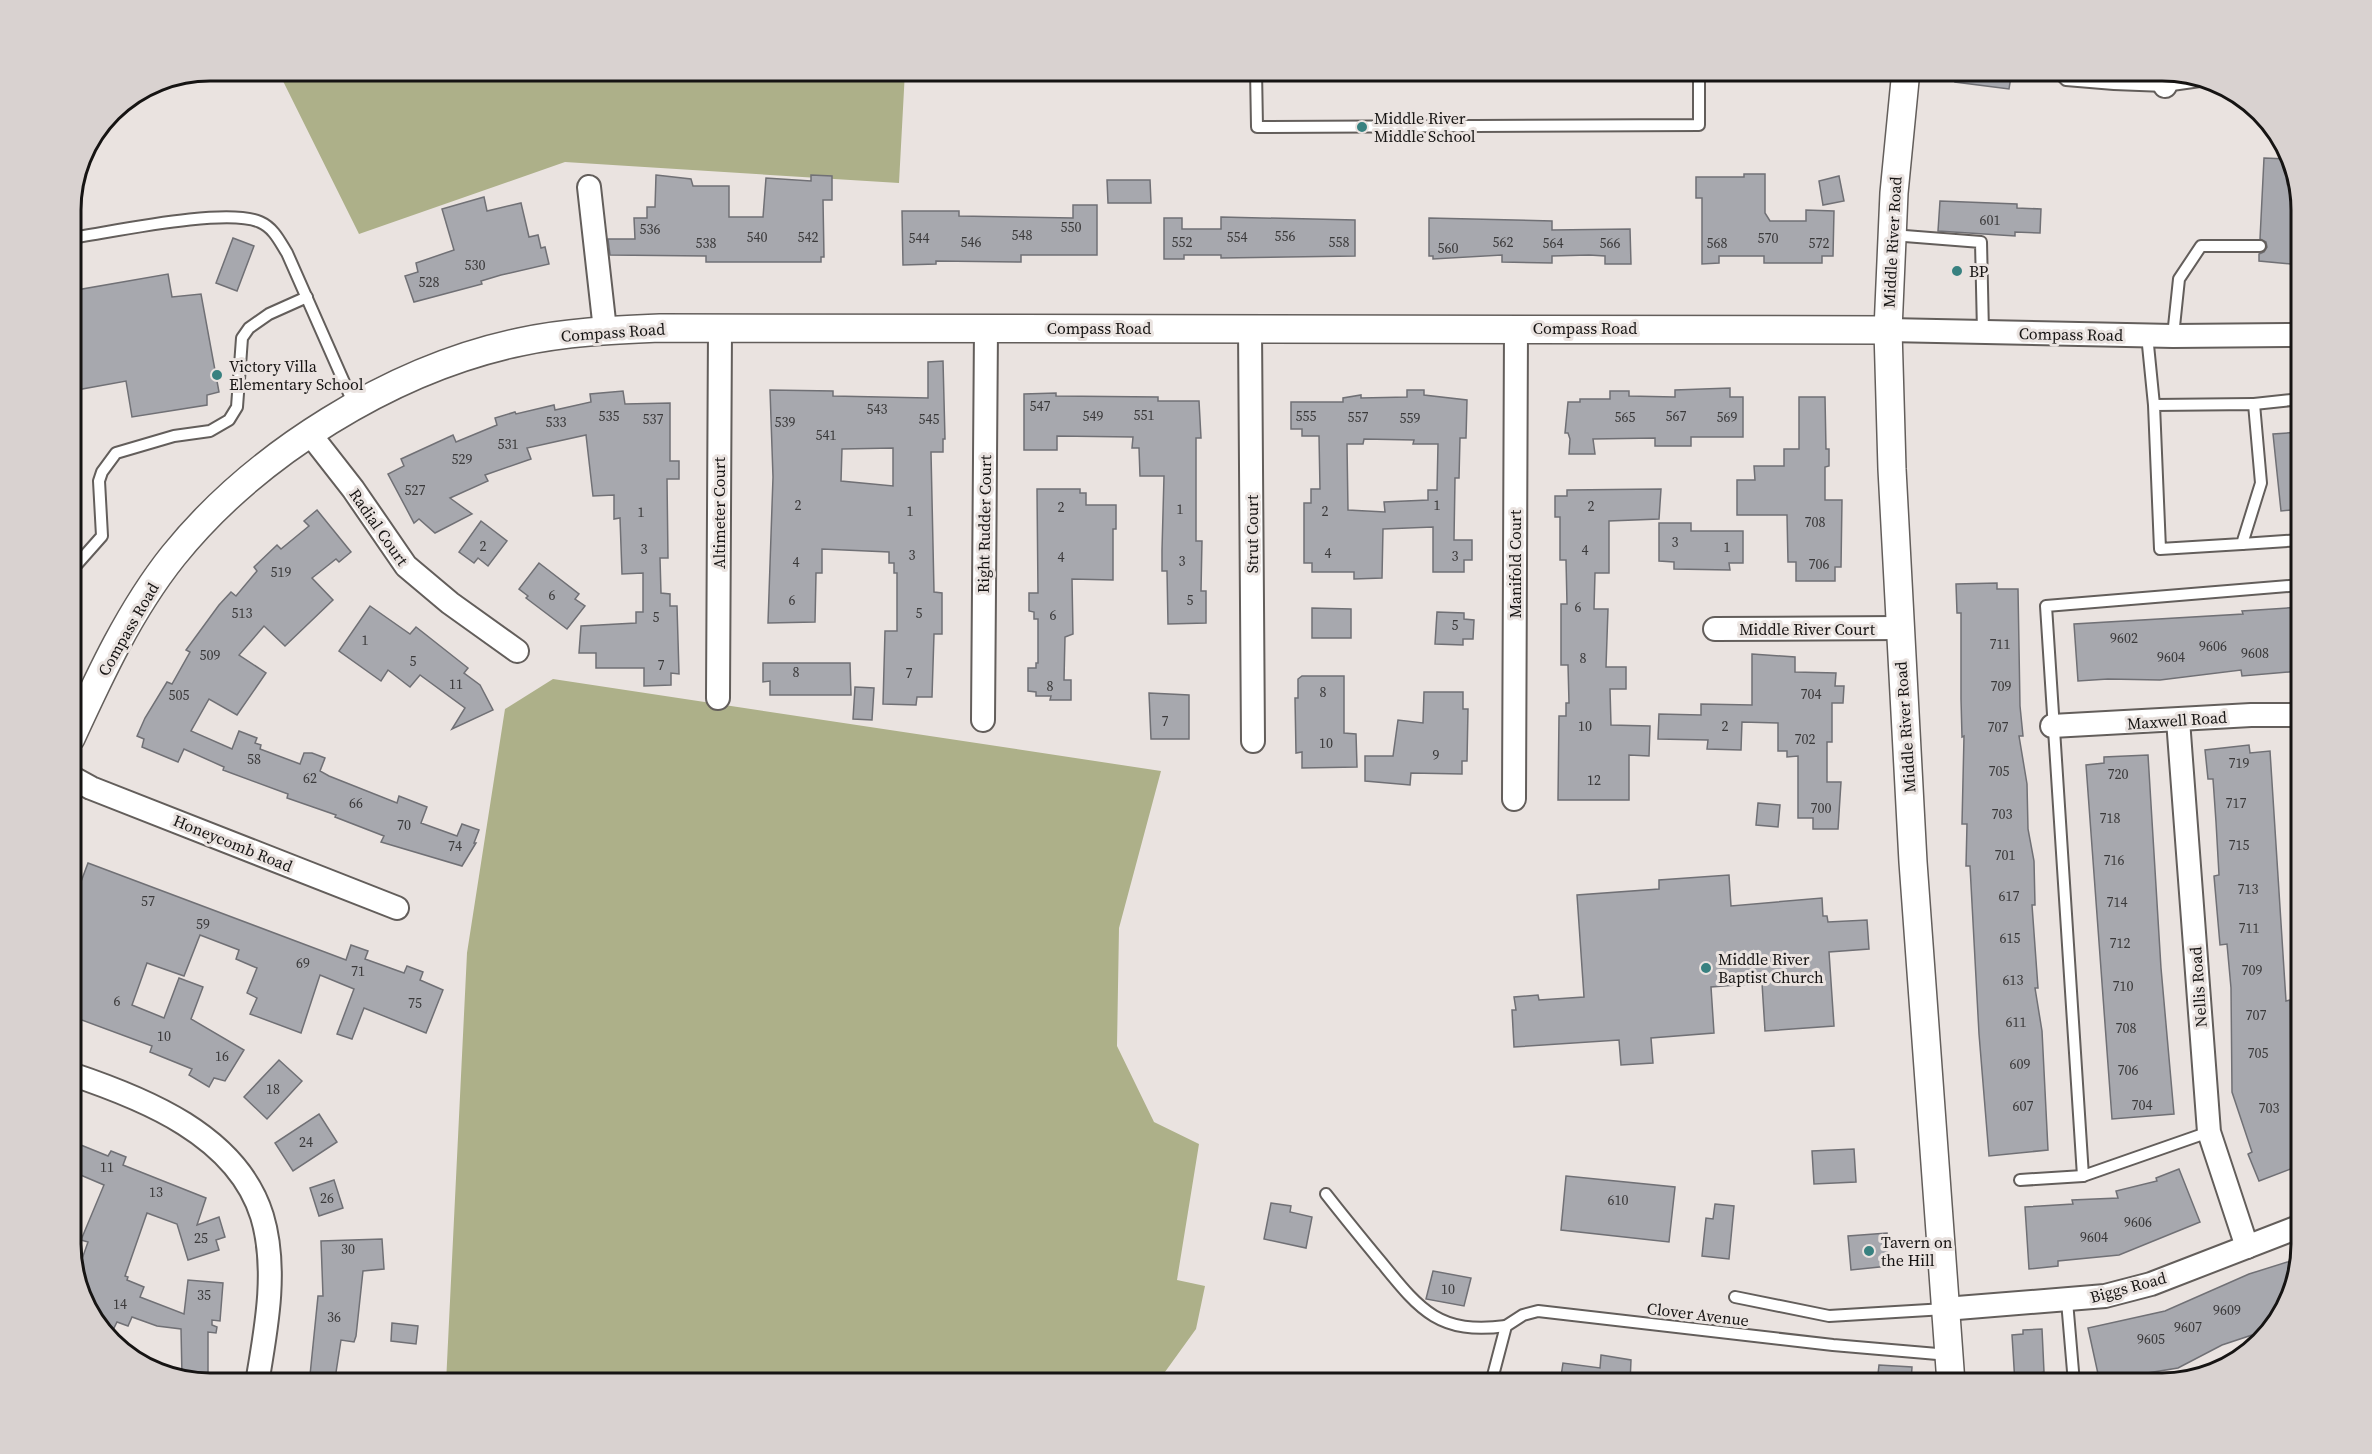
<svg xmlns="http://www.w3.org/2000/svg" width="2372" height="1454" font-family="'Source Serif 4',serif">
	<rect width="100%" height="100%" fill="#eae3e0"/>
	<g fill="#adb089">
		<polygon points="278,71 905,71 899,183 565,162 359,234"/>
		<polygon points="553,679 1161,771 1119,928 1117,1046 1154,1122 1199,1144 1177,1280 1205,1286 1196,1329 1157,1383 446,1383 467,953 505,709"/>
	</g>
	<g fill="#a7a8ae" stroke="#707075" stroke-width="1.5" fill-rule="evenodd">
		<polygon points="1956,70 2012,70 2009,89 1955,82"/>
		<polygon points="2264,158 2288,159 2301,201 2301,265 2259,261 2259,254 2264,252 2267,247 2266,242 2260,239"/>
		<polygon points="1744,174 1765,174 1765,213 1770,221 1806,221 1806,210 1834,211 1833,256 1822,256 1822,263 1764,263 1764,256 1719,256 1719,263 1702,264 1702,198 1696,198 1696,177 1744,177"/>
		<polygon points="656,175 691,179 693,186 729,186 729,217 763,217 766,178 811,181 811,175 832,176 832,200 823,200 824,257 821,257 821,262 706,262 706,256 610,255 608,239 635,239 634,218 647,218 647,207 655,207"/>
		<polygon points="1839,176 1844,201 1823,205 1819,181"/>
		<polygon points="1107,180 1150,180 1151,203 1108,203"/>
		<polygon points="484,197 487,211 521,203 529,237 538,235 541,248 545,247 549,264 501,275 481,281 482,284 414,302 405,276 418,272 416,263 454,250 442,209"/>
		<polygon points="1940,201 2017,204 2017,208 2041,209 2040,233 2015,232 2015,236 1938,231"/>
		<polygon points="1073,205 1097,205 1097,255 1021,255 1021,262 936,261 936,264 903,265 902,211 959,211 959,216 1073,218"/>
		<polygon points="1221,217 1355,220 1355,256 1221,258 1221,255 1184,255 1184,259 1164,259 1164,218 1182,218 1182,229 1221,229"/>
		<polygon points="1429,218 1552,221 1552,230 1630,229 1631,264 1605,264 1605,256 1589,255 1552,256 1552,263 1502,262 1502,255 1433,259 1433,256 1429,256"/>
		<polygon points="233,238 254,246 237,291 216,283"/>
		<polygon points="168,274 172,297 201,294 219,392 207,395 207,405 132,417 126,381 71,391 71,291"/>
		<path d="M943,361L945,439H943V452H931L934,592L942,593V634H934L932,697H917L916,705L883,704L885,631H897V573H894V563H889V552L822,549V573H816L815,622L768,623L773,477L770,390L833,391V396L928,398V362ZM893,448V486L841,481L842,449Z"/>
		<polygon points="1730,388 1730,397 1743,397 1743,437 1691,437 1691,446 1655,446 1655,438 1593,439 1595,454 1569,454 1570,439 1568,433 1565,433 1568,402 1580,402 1580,399 1610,399 1610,391 1629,391 1629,396 1675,397 1675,390"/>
		<path d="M1407,390H1424V395L1467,400L1466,438H1460L1459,478H1455L1454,540H1472V560H1464V572H1433V527L1383,529L1382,578L1354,579V572H1312V563H1304V503H1311V489H1320L1319,436H1302V429H1291V402H1343V398L1361,395V398L1407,397ZM1364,439L1414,440L1413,444H1438L1437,490H1428V500L1384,502L1385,512L1348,510L1347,444H1363Z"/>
		<polygon points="623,391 625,404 670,403 670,461 679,461 679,479 667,479 668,558 660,558 661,593 670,594 670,606 677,606 679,674 671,673 671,685 644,686 644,668 596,668 596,653 579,653 581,626 636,623 636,612 643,612 643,573 622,574 620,518 614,519 614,495 593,496 586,435 527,448 531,459 485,475 488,481 450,498 472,514 435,533 419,519 414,523 388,474 404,466 401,459 453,435 456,442 497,425 495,418 515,412 516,414 554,405 555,410 591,402 590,394"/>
		<polygon points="1056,393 1056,396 1158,397 1158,401 1199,401 1201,438 1196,438 1196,541 1202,541 1201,591 1206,591 1206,623 1168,624 1167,571 1162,571 1162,550 1164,476 1140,476 1139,448 1132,448 1133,437 1057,436 1057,450 1024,450 1024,394"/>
		<polygon points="1799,397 1825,397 1826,449 1829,449 1829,466 1825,467 1825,500 1842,500 1841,567 1835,567 1835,581 1796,581 1796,562 1788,562 1787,515 1737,515 1737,480 1755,480 1754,466 1784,466 1784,449 1799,449"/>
		<polygon points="2301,432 2301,509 2281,511 2273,434"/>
		<polygon points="1037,489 1080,489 1080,493 1086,493 1086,505 1116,505 1116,529 1113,529 1113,580 1072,579 1073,634 1065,637 1064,680 1071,680 1071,700 1050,700 1051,696 1036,696 1036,692 1028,691 1028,668 1036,668 1036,663 1038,663 1038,619 1034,619 1034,612 1029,611 1029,593 1038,593"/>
		<polygon points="1661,489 1659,519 1609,521 1609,573 1595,573 1594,609 1608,609 1606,667 1626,667 1626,689 1610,689 1611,725 1650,726 1649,756 1629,755 1629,800 1558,800 1559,716 1566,716 1566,703 1569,703 1568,665 1561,665 1561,604 1567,604 1566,560 1560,560 1560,517 1555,517 1555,496 1567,496 1567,490"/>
		<polygon points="317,510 351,552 339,562 336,559 312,578 333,600 285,646 264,626 239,655 266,673 237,715 209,699 191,731 232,749 239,731 257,738 255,743 261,745 260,749 300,764 304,753 312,753 325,758 320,771 329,776 397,803 399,796 427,807 421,823 457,836 462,824 479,830 474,843 476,843 462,866 381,842 384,836 335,817 336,815 287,798 288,794 223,770 224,767 184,749 178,762 142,747 144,739 137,736 145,718 167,682 172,684 190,652 186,650 219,605 231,592 236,596 257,571 254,567 277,545 281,549 309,526 304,521"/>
		<polygon points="481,521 507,541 488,566 478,558 474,563 459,552"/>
		<polygon points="1659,523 1691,523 1691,531 1743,531 1743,563 1729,563 1730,570 1674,569 1674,562 1659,561"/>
		<polygon points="539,563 579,594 575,599 585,606 567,629 526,598 528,596 519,589"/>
		<polygon points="1997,583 1997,589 2018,589 2020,706 2023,736 2019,736 2027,784 2028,829 2034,861 2035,905 2032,905 2038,988 2035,988 2042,1031 2048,1150 1989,1156 1979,1034 1970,866 1966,866 1967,824 1962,824 1964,736 1962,737 1961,699 1961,613 1957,613 1956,584"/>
		<polygon points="370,606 410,634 416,627 468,668 464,673 480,685 493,710 452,729 465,708 420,675 410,687 388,670 381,681 339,651"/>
		<polygon points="2301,607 2301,671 2242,676 2241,670 2160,680 2108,679 2078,681 2074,624 2243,614 2242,611"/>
		<polygon points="1312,608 1351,609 1351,638 1312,638"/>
		<polygon points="1437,612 1464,613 1464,619 1474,620 1473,639 1463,639 1463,645 1435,644"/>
		<polygon points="1752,654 1795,657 1795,672 1836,673 1835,686 1844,686 1843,703 1832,703 1832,742 1827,742 1827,782 1841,782 1838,829 1813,829 1813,818 1798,818 1798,756 1787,757 1787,751 1778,751 1778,723 1742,722 1741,750 1707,749 1708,740 1658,739 1659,714 1701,715 1701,704 1752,705"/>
		<polygon points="763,663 850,663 851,695 770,695 770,681 763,682"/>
		<polygon points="1302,676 1344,676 1344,733 1356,734 1357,767 1302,768 1302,752 1296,753 1295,698 1298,698 1298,679"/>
		<polygon points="855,687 874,688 872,720 853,719"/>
		<polygon points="1424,692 1463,692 1463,709 1468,709 1467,761 1462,761 1462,774 1411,773 1410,785 1365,781 1365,756 1393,756 1398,720 1423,723"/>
		<polygon points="1149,693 1189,695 1189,739 1151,739"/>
		<polygon points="2249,745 2250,753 2270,751 2286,1001 2290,1000 2291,1091 2297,1089 2301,1107 2301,1165 2259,1181 2248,1154 2252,1152 2232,1092 2231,988 2227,944 2220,945 2214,876 2219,875 2216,822 2213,779 2208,779 2205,750"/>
		<polygon points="2148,755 2161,968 2174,1114 2112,1119 2086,765 2104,763 2104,757"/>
		<polygon points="1758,803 1780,805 1778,827 1756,825"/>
		<polygon points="88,863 346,960 351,945 368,951 365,959 404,973 407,966 423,972 420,980 443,990 426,1033 364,1008 352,1039 337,1034 354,989 320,975 301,1033 250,1014 257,998 247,993 257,968 236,959 239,950 200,935 184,976 147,963 132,1005 164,1018 179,978 203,987 191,1019 244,1050 225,1081 214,1078 209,1087 189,1075 192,1069 150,1052 152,1046 71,1016 71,884 79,887"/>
		<polygon points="1729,875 1731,906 1822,898 1823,916 1827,916 1828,922 1867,920 1869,949 1829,952 1834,1026 1765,1031 1762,983 1711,987 1714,1033 1651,1038 1653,1063 1621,1065 1619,1040 1514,1047 1512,1010 1516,1010 1514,997 1538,995 1539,1000 1584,997 1577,895 1659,889 1659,880"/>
		<polygon points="279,1060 302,1081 267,1119 244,1097"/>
		<polygon points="319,1114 337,1142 293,1171 275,1143"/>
		<polygon points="71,1141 108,1156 111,1151 126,1157 123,1165 206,1198 197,1225 219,1217 225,1237 216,1240 219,1250 188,1260 177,1224 147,1213 125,1276 128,1277 127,1280 144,1287 140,1297 184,1314 188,1280 223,1283 220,1321 212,1320 212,1325 217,1327 216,1333 208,1332 208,1378 182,1376 181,1329 157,1326 132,1317 128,1326 117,1322 113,1330 101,1325 89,1314 77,1273 88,1242 81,1240 104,1185 71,1171"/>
		<polygon points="1854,1149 1856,1182 1814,1184 1812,1151"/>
		<polygon points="2179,1169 2200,1222 2119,1255 2058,1261 2058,1266 2029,1269 2025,1207 2073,1204 2072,1200 2118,1198 2116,1191 2157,1181 2156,1178"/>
		<polygon points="1566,1176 1675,1187 1669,1242 1561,1230"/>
		<polygon points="334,1180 343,1208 319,1216 310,1188"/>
		<polygon points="1271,1203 1291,1206 1290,1212 1312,1217 1306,1248 1264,1239"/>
		<polygon points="1715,1204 1734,1206 1729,1259 1702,1256 1706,1218 1713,1219"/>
		<polygon points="1887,1233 1889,1266 1851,1270 1848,1236"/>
		<polygon points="382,1239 384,1269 363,1271 356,1336 354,1342 341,1340 335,1379 310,1375 318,1296 323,1296 321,1241"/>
		<polygon points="2297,1259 2283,1314 2267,1330 2222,1345 2178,1368 2123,1377 2122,1383 2100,1383 2088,1328 2165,1311 2249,1274"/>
		<polygon points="1433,1271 1471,1278 1464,1306 1426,1299"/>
		<polygon points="392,1323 418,1326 416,1344 391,1341"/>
		<polygon points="2042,1329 2044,1372 2040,1373 2040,1383 2015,1383 2012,1335 2023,1334 2023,1330"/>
		<polygon points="1601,1355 1631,1360 1630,1383 1560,1383 1563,1363 1600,1368"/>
		<polygon points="1879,1365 1912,1367 1911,1383 1877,1383"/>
	</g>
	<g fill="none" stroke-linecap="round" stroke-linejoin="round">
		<g stroke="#635e5b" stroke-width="14">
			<g id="service">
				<polyline points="1256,70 1257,127 1699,125 1699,70"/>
				<polyline points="2056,70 2066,80 2114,84 2165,86 2200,81"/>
				<polyline points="1892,235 1981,242 1983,332"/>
				<path d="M71,238C112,232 226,207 260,222C274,228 280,242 287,253L355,407"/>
				<polyline points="2147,335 2154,405 2160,549 2242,544 2261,483 2254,404 2154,405"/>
				<polyline points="2173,336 2179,279 2201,246 2260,246"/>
				<polyline points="2254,404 2301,399"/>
				<polyline points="2242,544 2301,540"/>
				<polyline points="71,571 102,536 99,481 102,472 116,453 174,436 210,431 229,420 237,407 242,338 249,328 269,314 307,297"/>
				<polyline points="2209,1132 2083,1176 2046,606 2301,585"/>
				<polyline points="2020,1180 2083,1176"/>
				<path d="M1326,1194C1344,1217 1362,1239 1381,1262C1420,1310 1439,1335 1506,1326"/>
				<polyline points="1735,1297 1829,1316 1945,1309"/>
				<polyline points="2067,1301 2074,1383"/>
				<polyline points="1491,1383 1506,1326 1523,1315 1538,1311 1833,1345 1949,1355"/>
			</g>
		</g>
		<g stroke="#635e5b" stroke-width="26">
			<g id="minor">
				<polyline points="2165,86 2167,72"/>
				<polyline points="589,187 605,330"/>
				<polyline points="1250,328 1253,741"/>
				<polyline points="1888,330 2173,336 2301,335"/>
				<polyline points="310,434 353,489 406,566 450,603 517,651"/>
				<polyline points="1715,629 1899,628"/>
				<polyline points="718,698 720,328"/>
				<polyline points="983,720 986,328"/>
				<polyline points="2178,720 2209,1132 2247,1247"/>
				<polyline points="2052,726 2251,715 2301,715"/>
				<polyline points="71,777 91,788 397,908"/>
				<polyline points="1514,799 1516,328"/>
				<path d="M71,1074C143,1098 237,1135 262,1216C278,1269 266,1330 257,1383"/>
				<polyline points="1945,1309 2105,1296 2151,1284 2301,1226"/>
			</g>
		</g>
		<g stroke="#635e5b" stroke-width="30">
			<g id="tertiary">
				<polyline points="1906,70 1894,193 1888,330 1892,469 1913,862 1951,1383"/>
				<path d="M71,738C100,675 130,610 173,556C255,454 392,369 520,342C566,332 612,330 660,328L1888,330"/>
			</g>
		</g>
		<use href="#service" stroke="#fff" stroke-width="10"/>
		<use href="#minor" stroke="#fff" stroke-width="22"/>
		<use href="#tertiary" stroke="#fff" stroke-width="27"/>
	</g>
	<g fill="#388180" stroke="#eae3e0" stroke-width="2">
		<circle cx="1362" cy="127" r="6"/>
		<circle cx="1957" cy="271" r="6"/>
		<circle cx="217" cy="375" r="6"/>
		<circle cx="1706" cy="968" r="6"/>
		<circle cx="1869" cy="1251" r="6"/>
	</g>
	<g text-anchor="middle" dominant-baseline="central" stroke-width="6" stroke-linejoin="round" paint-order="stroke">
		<g font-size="14" fill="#3a393a">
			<text x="1990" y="220">601</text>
			<text x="1071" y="227">550</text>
			<text x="650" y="229">536</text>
			<text x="1022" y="235">548</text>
			<text x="1285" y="236">556</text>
			<text x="757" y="237">540</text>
			<text x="808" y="237">542</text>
			<text x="1237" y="237">554</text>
			<text x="919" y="238">544</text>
			<text x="1768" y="238">570</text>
			<text x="971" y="242">546</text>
			<text x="1182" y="242">552</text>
			<text x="1339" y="242">558</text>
			<text x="1503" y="242">562</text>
			<text x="706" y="243">538</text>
			<text x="1553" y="243">564</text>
			<text x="1610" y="243">566</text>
			<text x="1717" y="243">568</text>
			<text x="1819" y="243">572</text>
			<text x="1448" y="248">560</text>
			<text x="475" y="265">530</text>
			<text x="429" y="282">528</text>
			<text x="1040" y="406">547</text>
			<text x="877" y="409">543</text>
			<text x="1144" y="415">551</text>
			<text x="609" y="416">535</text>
			<text x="1093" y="416">549</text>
			<text x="1306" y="416">555</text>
			<text x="1676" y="416">567</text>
			<text x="1358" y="417">557</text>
			<text x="1625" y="417">565</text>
			<text x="1727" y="417">569</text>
			<text x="1410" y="418">559</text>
			<text x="653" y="419">537</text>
			<text x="929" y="419">545</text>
			<text x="556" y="422">533</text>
			<text x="785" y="422">539</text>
			<text x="826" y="435">541</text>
			<text x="508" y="444">531</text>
			<text x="462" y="459">529</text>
			<text x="415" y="490">527</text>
			<text x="798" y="505">2</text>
			<text x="1437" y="505">1</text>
			<text x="1591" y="506">2</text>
			<text x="1061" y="507">2</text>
			<text x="1180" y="509">1</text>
			<text x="910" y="511">1</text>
			<text x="1325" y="511">2</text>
			<text x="641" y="512">1</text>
			<text x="1815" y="522">708</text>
			<text x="1675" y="542">3</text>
			<text x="483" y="546">2</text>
			<text x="1727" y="547">1</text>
			<text x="644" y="549">3</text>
			<text x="1585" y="550">4</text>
			<text x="1328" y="553">4</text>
			<text x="912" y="555">3</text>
			<text x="1455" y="556">3</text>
			<text x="1061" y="557">4</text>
			<text x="1182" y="561">3</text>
			<text x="796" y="562">4</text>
			<text x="1819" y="564">706</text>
			<text x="281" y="572">519</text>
			<text x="552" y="595">6</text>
			<text x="792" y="600">6</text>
			<text x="1190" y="600">5</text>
			<text x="1578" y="607">6</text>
			<text x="242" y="613">513</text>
			<text x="919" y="613">5</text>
			<text x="1053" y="615">6</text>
			<text x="656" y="617">5</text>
			<text x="1455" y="625">5</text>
			<text x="2124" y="638">9602</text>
			<text x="365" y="640">1</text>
			<text x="2000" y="644">711</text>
			<text x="2213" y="646">9606</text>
			<text x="2255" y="653">9608</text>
			<text x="210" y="655">509</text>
			<text x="2171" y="657">9604</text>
			<text x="1583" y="658">8</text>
			<text x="413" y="661">5</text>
			<text x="661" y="665">7</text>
			<text x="796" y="672">8</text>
			<text x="909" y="673">7</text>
			<text x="456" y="684">11</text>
			<text x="1050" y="686">8</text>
			<text x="2001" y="686">709</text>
			<text x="1323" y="692">8</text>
			<text x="1811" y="694">704</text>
			<text x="179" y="695">505</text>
			<text x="1165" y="721">7</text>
			<text x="1585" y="726">10</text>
			<text x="1725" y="726">2</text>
			<text x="1998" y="727">707</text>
			<text x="1805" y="739">702</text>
			<text x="1326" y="743">10</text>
			<text x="1436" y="755">9</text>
			<text x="254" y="759">58</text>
			<text x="2239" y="763">719</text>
			<text x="1999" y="771">705</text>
			<text x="2118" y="774">720</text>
			<text x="310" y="778">62</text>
			<text x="1594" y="780">12</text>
			<text x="356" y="803">66</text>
			<text x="2236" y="803">717</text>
			<text x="1821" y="808">700</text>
			<text x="2002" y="814">703</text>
			<text x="2110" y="818">718</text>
			<text x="404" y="825">70</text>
			<text x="2239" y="845">715</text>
			<text x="455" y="846">74</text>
			<text x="2005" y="855">701</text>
			<text x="2114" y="860">716</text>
			<text x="2248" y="889">713</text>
			<text x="2009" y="896">617</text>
			<text x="148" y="901">57</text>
			<text x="2117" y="902">714</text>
			<text x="203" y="924">59</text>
			<text x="2249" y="928">711</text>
			<text x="2010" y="938">615</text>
			<text x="2120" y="943">712</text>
			<text x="303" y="963">69</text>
			<text x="2252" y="970">709</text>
			<text x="358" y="971">71</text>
			<text x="2013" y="980">613</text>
			<text x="2123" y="986">710</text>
			<text x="117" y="1001">6</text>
			<text x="415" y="1003">75</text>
			<text x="2256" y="1015">707</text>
			<text x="2016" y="1022">611</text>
			<text x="2126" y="1028">708</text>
			<text x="164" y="1036">10</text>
			<text x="2258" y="1053">705</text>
			<text x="222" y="1056">16</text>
			<text x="2020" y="1064">609</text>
			<text x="2128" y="1070">706</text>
			<text x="273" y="1089">18</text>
			<text x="2142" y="1105">704</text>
			<text x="2023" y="1106">607</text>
			<text x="2269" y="1108">703</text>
			<text x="306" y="1142">24</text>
			<text x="107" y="1167">11</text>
			<text x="156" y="1192">13</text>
			<text x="327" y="1198">26</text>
			<text x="1618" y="1200">610</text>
			<text x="2138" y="1222">9606</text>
			<text x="2094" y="1237">9604</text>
			<text x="201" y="1238">25</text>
			<text x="348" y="1249">30</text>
			<text x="1448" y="1289">10</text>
			<text x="204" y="1295">35</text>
			<text x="120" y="1304">14</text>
			<text x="2227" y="1310">9609</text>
			<text x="334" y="1317">36</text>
			<text x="2188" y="1327">9607</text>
			<text x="2151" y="1339">9605</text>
		</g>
		<g font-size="16" fill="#161413" stroke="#eae3e0" text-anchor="start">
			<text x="1374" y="118">Middle River<tspan x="1374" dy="18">Middle School</tspan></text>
			<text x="1969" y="271">BP</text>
			<text x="229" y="366">Victory Villa<tspan x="229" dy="18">Elementary School</tspan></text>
			<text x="1718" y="959">Middle River<tspan x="1718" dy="18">Baptist Church</tspan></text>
			<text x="1881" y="1242">Tavern on<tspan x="1881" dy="18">the Hill</tspan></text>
		</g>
		<g font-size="16" fill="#161413" stroke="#eae3e0">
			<text transform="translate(1892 242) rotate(-87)">Middle River Road</text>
			<text x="1099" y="328">Compass Road</text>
			<text x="1585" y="328">Compass Road</text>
			<text transform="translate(613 332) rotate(-4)">Compass Road</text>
			<text transform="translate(2071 334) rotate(1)">Compass Road</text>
			<text transform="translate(719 513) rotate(-90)">Altimeter Court</text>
			<text transform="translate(984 524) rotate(-89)">Right Rudder Court</text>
			<text transform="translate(379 527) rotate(55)">Radial Court</text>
			<text transform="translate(1252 534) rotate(-90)">Strut Court</text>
			<text transform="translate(1515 564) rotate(-90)">Manifold Court</text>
			<text transform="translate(128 629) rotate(-60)">Compass Road</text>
			<text x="1807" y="629">Middle River Court</text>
			<text transform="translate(2177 720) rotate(-4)">Maxwell Road</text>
			<text transform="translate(1905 727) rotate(-94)">Middle River Road</text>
			<text transform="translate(233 843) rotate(22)">Honeycomb Road</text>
			<text transform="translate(2198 987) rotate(-94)">Nellis Road</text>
			<text transform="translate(2128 1287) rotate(-15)">Biggs Road</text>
			<text transform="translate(1698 1314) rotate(7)">Clover Avenue</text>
		</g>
	</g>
	<path d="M0 0H2372V1454H0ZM210 81H2162A129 129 0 0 1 2291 210V1244A129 129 0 0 1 2162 1373H210A129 129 0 0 1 81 1244V210A129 129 0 0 1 210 81Z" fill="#d9d2d0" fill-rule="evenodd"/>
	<path fill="none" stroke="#161413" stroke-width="3" d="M210 81H2162A129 129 0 0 1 2291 210V1244A129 129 0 0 1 2162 1373H210A129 129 0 0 1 81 1244V210A129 129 0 0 1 210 81Z"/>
</svg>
